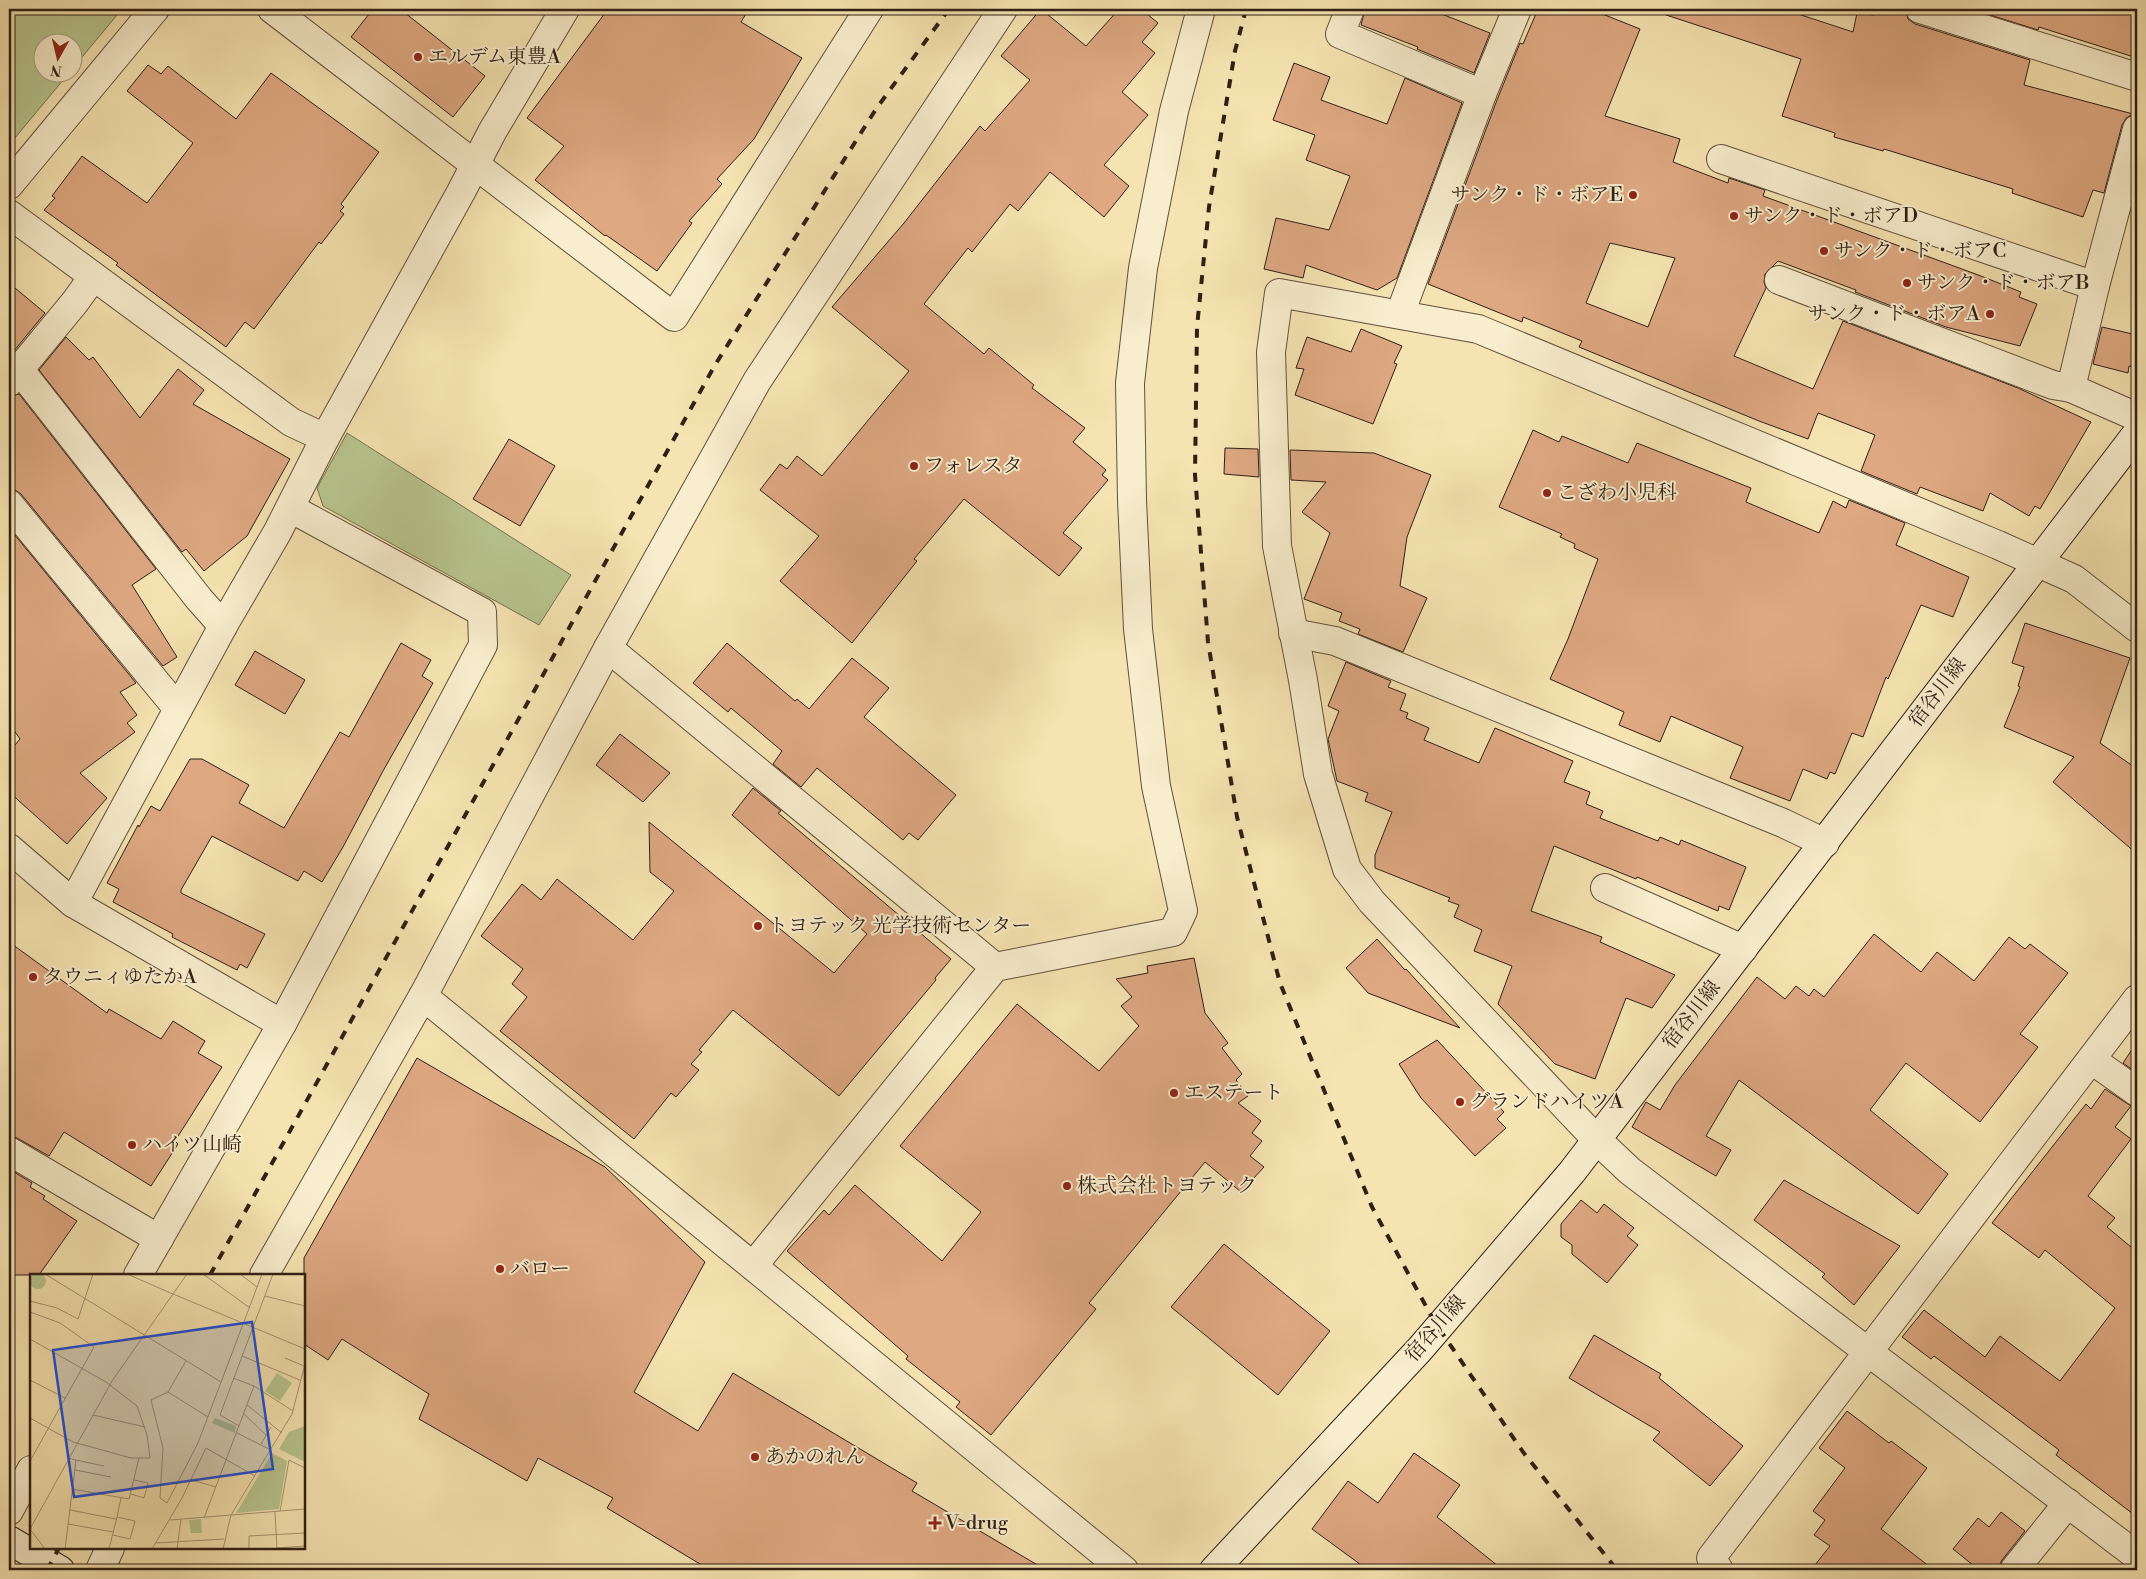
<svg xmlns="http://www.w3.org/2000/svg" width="2146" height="1579" font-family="'Libre Bodoni','Noto Serif JP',serif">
	<rect width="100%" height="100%" fill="#f5e4b1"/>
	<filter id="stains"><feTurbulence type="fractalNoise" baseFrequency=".004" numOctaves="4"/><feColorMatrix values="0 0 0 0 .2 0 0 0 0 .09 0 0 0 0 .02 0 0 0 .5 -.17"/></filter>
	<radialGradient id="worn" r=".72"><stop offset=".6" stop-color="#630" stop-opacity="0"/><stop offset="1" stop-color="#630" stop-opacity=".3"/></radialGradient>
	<g fill="#b8c58e" stroke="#747252">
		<polygon points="9,9 122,9 73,68 72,42 42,42 42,72 69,73 9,145"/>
		<polygon points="347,433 571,575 539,625 323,506 317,488"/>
	</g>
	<g fill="#dda882" stroke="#301f15" fill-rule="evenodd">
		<polygon points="373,9 400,9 485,76 453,117 351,37"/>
		<polygon points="608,9 749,9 741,22 802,58 754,139 717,179 722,184 689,221 692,223 657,271 606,235 605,236 535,180 564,146 527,118"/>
		<polygon points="1041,9 1086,46 1119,9 1141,9 1158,23 1142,42 1155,53 1122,92 1148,115 1104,165 1129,186 1104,217 1050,172 1018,211 1010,204 972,252 968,248 924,304 984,354 989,348 1034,385 1032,388 1085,428 1073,442 1106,470 1102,475 1108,480 1063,533 1082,548 1059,576 964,499 914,559 917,561 852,643 780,581 819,536 760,490 780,464 787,469 797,456 822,476 909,371 832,307 904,223 980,126 985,131 1030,80 1001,56"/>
		<polygon points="1365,9 1429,9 1490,33 1474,73 1417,49 1418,47 1361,25"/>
		<path d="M1538,9H1590L1640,29L1605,116L1680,139L1673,162L1728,183L1729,178L1765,190L1763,196L1981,276L2021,292L2019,297L2037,304L2020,346L1946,327L1855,292L1856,290L1778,261L1765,274L1764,282L1766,288L1734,356L1813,389L1843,321L2018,388L2091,422L2040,509L2035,506L2029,516L1990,493L1983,511L1920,487L1917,494L1861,471L1875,435L1818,413L1808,439L1759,421L1579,347L1582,341L1523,317L1522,322L1428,284L1497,100L1520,43L1523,44ZM1610,243L1675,258L1648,327L1586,303Z"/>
		<polygon points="1667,9 1783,9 1853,32 1857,13 1874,15 1875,9 1905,9 1908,19 1915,24 2030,60 2024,85 2133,114 2126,118 2122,125 2104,193 2093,190 2083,217 2012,193 2013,189 1884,149 1883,151 1834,137 1835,133 1782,116 1801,59 1666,15"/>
		<polygon points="1971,9 2137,9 2137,58 2039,27 2038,30"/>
		<polygon points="1294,63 1330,77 1321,100 1387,124 1405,78 1462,103 1397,278 1377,290 1306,265 1303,278 1264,269 1276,218 1329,230 1350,176 1306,160 1315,135 1273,120"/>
		<polygon points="148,65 161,74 168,66 236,119 271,73 379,152 341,204 344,207 340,211 344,214 321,244 319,242 254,329 245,322 226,347 116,265 118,263 44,210 55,198 52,196 82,156 147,203 193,143 127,91"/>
		<polygon points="9,283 45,313 9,357"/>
		<polygon points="2102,327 2137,335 2137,368 2129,366 2128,373 2093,364"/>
		<polygon points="1361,329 1402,346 1394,363 1397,364 1373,424 1295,395 1304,369 1296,368 1307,337 1351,352"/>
		<polygon points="66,337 89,360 93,357 140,418 178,369 204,390 193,404 290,459 247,536 204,571 186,549 182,552 39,370"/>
		<polygon points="19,394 156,569 132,585 177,657 163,666 21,494 15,490 9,489 9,397"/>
		<polygon points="1533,430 1559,442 1562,436 1628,463 1637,443 1751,488 1746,502 1819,533 1833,501 1846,508 1849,500 1905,523 1896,545 1969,577 1953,617 1921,605 1888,679 1886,677 1863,737 1852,733 1835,774 1830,772 1827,779 1803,769 1790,801 1730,778 1743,747 1671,716 1660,742 1619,725 1624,712 1550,679 1568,639 1598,559 1574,548 1575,544 1560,537 1562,534 1499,507"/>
		<polygon points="509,439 555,466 520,526 473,499"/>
		<polygon points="1225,448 1258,449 1259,477 1224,474"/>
		<polygon points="1290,450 1374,453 1431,475 1407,537 1400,586 1427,598 1403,652 1358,634 1360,629 1339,621 1342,613 1304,599 1330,533 1302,512 1326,482 1291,480"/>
		<polygon points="9,528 136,683 120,692 137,715 127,723 135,732 80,773 107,798 67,844 9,792 9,752 20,739 9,723"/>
		<polygon points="2025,623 2130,658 2100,743 2137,769 2137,854 2053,782 2074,757 2004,727 2020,687 2018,686 2024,667 2012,663"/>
		<polygon points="401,643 431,660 422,676 433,683 383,771 343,847 322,882 304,871 298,881 212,836 181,890 181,893 265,934 247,968 240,964 237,970 172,937 173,934 113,902 119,889 107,883 138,825 139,827 151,806 160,811 190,759 202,759 249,785 239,803 284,828 340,732 349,737"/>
		<polygon points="727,643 795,701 797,699 809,709 852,658 889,688 864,717 956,795 918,840 909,833 903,840 817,768 801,787 773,764 782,751 731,708 728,712 693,683"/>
		<polygon points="255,651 305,680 285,714 235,685"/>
		<polygon points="1346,662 1391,681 1388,687 1406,694 1400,710 1408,713 1406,718 1429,728 1424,740 1479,763 1495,728 1573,761 1564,782 1590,792 1586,804 1603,811 1600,818 1658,841 1660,837 1679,845 1681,840 1746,867 1729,910 1719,906 1718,911 1637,877 1636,879 1554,846 1531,911 1602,937 1600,942 1675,975 1652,1008 1626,998 1595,1079 1555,1064 1498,1004 1512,966 1474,951 1482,930 1454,917 1459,905 1448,901 1450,898 1375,868 1375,855 1392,812 1365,801 1368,793 1337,781 1328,739 1339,711 1328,706"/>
		<polygon points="620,734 670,773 643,802 596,765"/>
		<polygon points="753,788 781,811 778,813 951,959 935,978 936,980 839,1096 733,1010 699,1050 702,1052 691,1064 699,1070 676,1097 671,1093 634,1139 500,1031 527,997 512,984 523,969 481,936 522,884 541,900 557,879 633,940 674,891 650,872 649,822 834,973 867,934 732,815"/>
		<polygon points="1874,934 1921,972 1937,952 1974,981 2009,937 2025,949 2030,944 2068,973 2020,1034 2038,1047 1980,1122 1906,1063 1870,1110 1948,1174 1918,1214 1739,1080 1706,1136 1731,1150 1716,1176 1632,1127 1646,1102 1660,1110 1675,1085 1757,977 1785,999 1796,986 1809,996 1814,989 1824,997"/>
		<polygon points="1377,939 1405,970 1406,969 1460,1028 1368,993 1346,968"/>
		<polygon points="9,942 107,1013 109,1009 161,1039 173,1021 205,1041 198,1053 222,1067 175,1141 178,1144 151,1186 64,1132 49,1156 17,1138 9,1135"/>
		<polygon points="1194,958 1205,1013 1228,1043 1222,1048 1242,1074 1236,1080 1248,1096 1238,1103 1261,1121 1252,1133 1262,1141 1250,1156 1264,1167 1241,1192 1205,1162 1089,1303 1096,1309 991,1435 956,1407 960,1402 906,1359 908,1356 787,1251 824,1210 829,1215 855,1185 942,1261 981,1212 900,1146 1017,1004 1099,1071 1139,1026 1121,1006 1132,997 1116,979 1148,973 1147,966"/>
		<polygon points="1437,1040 1504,1112 1497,1119 1506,1128 1475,1156 1421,1098 1399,1064"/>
		<polygon points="2137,1042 2137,1073 2123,1063"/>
		<polygon points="417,1058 605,1167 705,1262 634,1392 698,1431 733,1373 917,1483 912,1491 1046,1570 710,1570 607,1508 613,1498 538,1458 527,1481 419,1419 429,1394 342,1339 328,1360 304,1344 304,1258"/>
		<polygon points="2105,1089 2131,1106 2115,1127 2131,1139 2088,1196 2115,1218 2107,1227 2137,1252 2137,1517 2056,1455 2059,1450 1934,1356 1931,1359 1902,1337 1924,1310 1985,1357 2000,1336 2060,1381 2115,1308 2045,1250 2039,1258 1992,1223 2086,1104 2091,1109"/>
		<polygon points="9,1169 32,1183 30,1187 45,1196 43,1199 77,1221 39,1275 9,1275"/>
		<polygon points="1784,1180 1900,1246 1854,1305 1822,1277 1825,1274 1754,1220"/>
		<polygon points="1581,1200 1597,1213 1604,1204 1634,1228 1627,1236 1638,1245 1607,1283 1572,1254 1572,1245 1561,1237 1561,1224"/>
		<polygon points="1224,1244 1330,1331 1278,1395 1171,1307"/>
		<polygon points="1594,1335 1661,1374 1659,1378 1743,1446 1710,1486 1653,1440 1660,1432 1569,1378"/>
		<polygon points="1847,1411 1889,1443 1891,1441 1927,1468 1881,1529 1934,1570 1811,1570 1830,1546 1814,1535 1825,1520 1813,1511 1845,1468 1819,1448"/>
		<polygon points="1414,1453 1460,1485 1437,1517 1503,1570 1368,1570 1312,1529 1348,1481 1378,1503"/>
		<polygon points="2001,1512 2025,1531 2002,1560 1997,1570 1979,1570 1953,1549 1978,1518 1989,1527"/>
	</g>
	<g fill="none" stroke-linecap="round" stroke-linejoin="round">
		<g stroke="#61503c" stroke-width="30">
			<g id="minor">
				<polyline points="272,9 674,317 869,9"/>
				<polyline points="1350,9 1340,34 1482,94"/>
				<polyline points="1920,9 2137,77"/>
				<polyline points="2137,129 2095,286 2071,388 2137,417"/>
				<polyline points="1721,159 2095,286"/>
				<polyline points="9,185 155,9"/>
				<polyline points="9,214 291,422 325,438"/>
				<polyline points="1779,280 2053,385 2071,388"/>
				<polyline points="1400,314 1482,94 1517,9"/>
				<polyline points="19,369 199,599 223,626"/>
				<polyline points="9,382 75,302 93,277"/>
				<polyline points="9,504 178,709"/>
				<polyline points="2137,628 2074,579 1998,545 1478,329 1279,293 1271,352 1277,546 1303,680 1318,774 1347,869 1372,902 1597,1140 1630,1171 2137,1556"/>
				<polyline points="1293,633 1335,641 1783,823 1825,843"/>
				<polyline points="608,648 995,967"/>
				<polyline points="9,848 73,903 282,1024"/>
				<polyline points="1605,888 1743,949"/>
				<polyline points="73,903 223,626 278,531 325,438 461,192 492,132 565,9"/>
				<polyline points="423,996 1124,1570"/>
				<polyline points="2092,1060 2137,1092"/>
				<polyline points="9,1151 159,1239"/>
				<polyline points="753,1266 995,967 1173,932 1183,911 1156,786 1138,629 1132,500 1130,383 1143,268 1174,111 1201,9"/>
				<polyline points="138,1275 282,1024 483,645 482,612 290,508"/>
				<polyline points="264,1275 423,996 608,648 757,381 1003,9"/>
				<polyline points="9,1511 31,1470"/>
				<polyline points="100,1570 110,1548"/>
				<polyline points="1719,1570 1711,1558 2137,999"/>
				<polyline points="2014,1570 2068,1503"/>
			</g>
		</g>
		<g stroke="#301f15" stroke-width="30">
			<g id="secondary">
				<polyline points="9,1540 60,1570"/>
				<polyline points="1214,1570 1420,1349 1572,1172 2137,433"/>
			</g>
		</g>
		<use href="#minor" stroke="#f8edcc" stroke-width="28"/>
		<use href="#secondary" stroke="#f8edcc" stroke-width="28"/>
		<g stroke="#301f15" stroke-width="4" stroke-dasharray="9 9" stroke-linecap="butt">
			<polyline points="1246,9 1235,51 1209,207 1197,327 1195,475 1208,642 1237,817 1280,983 1372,1207 1434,1321 1523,1452 1617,1570"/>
			<polyline points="210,1275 715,365 876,109 949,9"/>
			<polyline points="47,1570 59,1548"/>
		</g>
	</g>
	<g fill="#8f2418" stroke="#f8edcc" stroke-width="2">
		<circle cx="418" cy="57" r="5"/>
		<circle cx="1633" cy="195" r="5"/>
		<circle cx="1734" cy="216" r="5"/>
		<circle cx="1824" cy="251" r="5"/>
		<circle cx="1907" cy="283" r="5"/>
		<circle cx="1990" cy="314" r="5"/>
		<circle cx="914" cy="466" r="5"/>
		<circle cx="1547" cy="493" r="5"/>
		<circle cx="758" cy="926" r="5"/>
		<circle cx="33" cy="977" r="5"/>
		<circle cx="1174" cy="1093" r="5"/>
		<circle cx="1460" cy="1102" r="5"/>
		<circle cx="132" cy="1145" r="5"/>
		<circle cx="1067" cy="1186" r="5"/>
		<circle cx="500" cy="1269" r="5"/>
		<circle cx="755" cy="1457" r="5"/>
		<path d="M932.5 1515.5h5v5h5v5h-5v5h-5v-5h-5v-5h5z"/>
	</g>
	<g text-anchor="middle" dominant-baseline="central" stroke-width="4" stroke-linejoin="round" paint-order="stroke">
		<g font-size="20" fill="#301f15" stroke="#f8edcc" text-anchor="start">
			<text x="428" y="57">エルデム東豊A</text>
			<text x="1623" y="195" text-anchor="end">サンク・ド・ボアE</text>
			<text x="1744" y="216">サンク・ド・ボアD</text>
			<text x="1834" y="251">サンク・ド・ボアC</text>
			<text x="1917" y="283">サンク・ド・ボアB</text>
			<text x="1980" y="314" text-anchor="end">サンク・ド・ボアA</text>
			<text x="924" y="466">フォレスタ</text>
			<text x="1557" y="493">こざわ小児科</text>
			<text x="768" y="926">トヨテック 光学技術センター</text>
			<text x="43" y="977">タウニィゆたかA</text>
			<text x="1184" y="1093">エステート</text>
			<text x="1470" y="1102">グランドハイツA</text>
			<text x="142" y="1145">ハイツ山崎</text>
			<text x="1077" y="1186">株式会社トヨテック</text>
			<text x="510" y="1269">バロー</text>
			<text x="765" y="1457">あかのれん</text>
			<text x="945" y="1523">V-drug</text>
		</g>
		<g font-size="20" fill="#301f15" stroke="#f8edcc">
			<text transform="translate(1938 693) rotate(-53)">宿谷川線</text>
			<text transform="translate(1692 1015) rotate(-52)">宿谷川線</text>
			<text transform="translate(1436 1329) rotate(-49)">宿谷川線</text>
		</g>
	</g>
	<g transform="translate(30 1274)">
		<rect width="275" height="275" fill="#f5e4b1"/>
		<path d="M0 7a8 8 0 1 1 16 0a8 8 0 1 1-16 0ZM247,99L262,109L250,127L235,117ZM185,144L206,152L205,159L182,149ZM275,152V188L249,175L259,158ZM242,179L257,187L249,235L206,239ZM171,245L172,259H161L159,246Z" fill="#b8c58e"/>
		<path fill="none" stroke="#a69573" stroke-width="1" d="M15,0L191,108M97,0L143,20L157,0M173,0L220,34M210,0L227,13M235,22L275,32M0,27L27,34L48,45L63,0M0,38L30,49L64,73L0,187M0,65L76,108L107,132L117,161L120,184H101L43,168L0,144M212,82L270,106M255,84L274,92M156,87L138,118L121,126L133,174L130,224L137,229L168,169L232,0M203,104L224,112L263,137M0,106L35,124M138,118L178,143M217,131L252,159M214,140L236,161M63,141L115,153M209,152L190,141L243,0M207,159L241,176M231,170L241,153M46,186L74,192M45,196L81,203M162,206L186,213M42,215L99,225L109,184M101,220L114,224L118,209L104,206M40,236L86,245M250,237L259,186L275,194M245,238L247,275M174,244L224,112M140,246L275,235M38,250L83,258M0,255L15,275M0,255L82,107L143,20L275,75M83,261L100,265L105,247L87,243L91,224M126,269L194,265M247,274L275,272M35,275L46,186L38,184M79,275L87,243M122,275L152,224L176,174L225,202M147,275L151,245M193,275L201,241L262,140L275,90M219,275V262L275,259"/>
		<path fill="#1d4ed8" fill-opacity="0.15" stroke="#1d4ed8" stroke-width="2.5" d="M222,48L243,195L44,223L23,76Z"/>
		<rect width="275" height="275" fill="none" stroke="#301f15" stroke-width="2.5"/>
	</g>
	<rect width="2146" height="1579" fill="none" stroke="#f5e4b1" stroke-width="30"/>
	<rect x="10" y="10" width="2126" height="1559" fill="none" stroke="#301f15" stroke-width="2.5"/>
	<rect x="15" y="15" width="2116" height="1549" fill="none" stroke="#301f15"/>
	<g transform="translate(58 58) rotate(188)"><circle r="24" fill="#f8edcc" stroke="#a89b83"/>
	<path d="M0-4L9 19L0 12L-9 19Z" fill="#8f2418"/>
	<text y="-8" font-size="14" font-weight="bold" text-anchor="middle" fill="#301f15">N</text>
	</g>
	<rect width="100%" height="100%" filter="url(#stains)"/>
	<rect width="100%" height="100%" fill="url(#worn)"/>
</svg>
